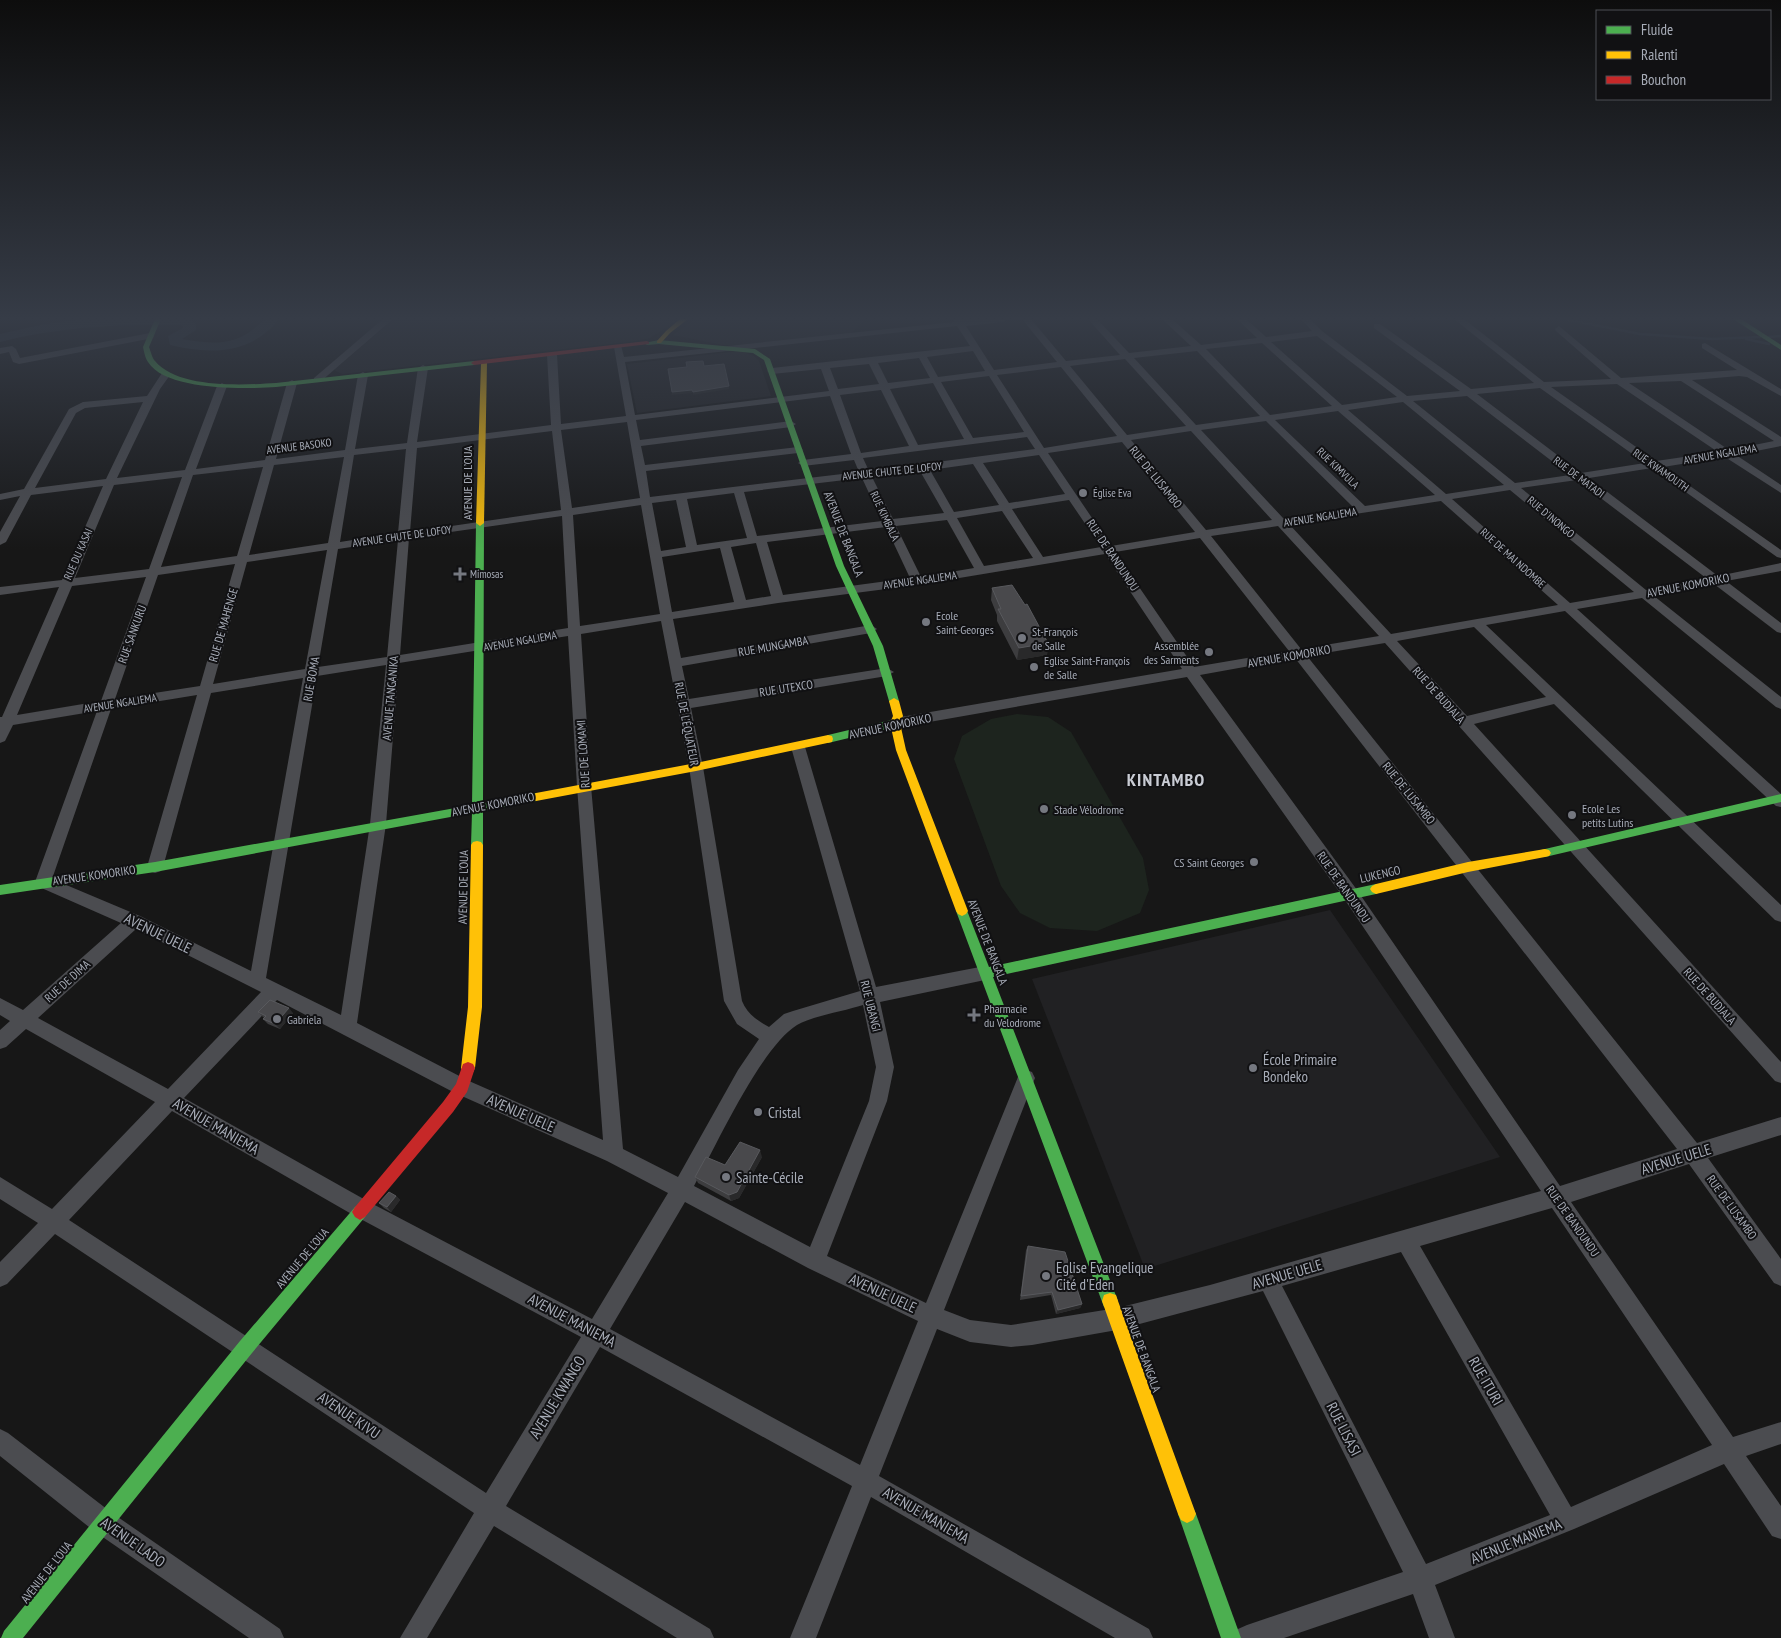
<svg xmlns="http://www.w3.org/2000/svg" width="1781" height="1638" font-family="'PT Sans Narrow',sans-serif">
	<rect width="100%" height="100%" fill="#171717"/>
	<g fill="#212123">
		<polygon points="394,319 679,319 650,338 636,341 342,374 334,370"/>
		<polygon points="695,319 866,319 850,334 754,345 723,345 673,335"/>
		<polygon points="731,352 743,352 754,356 759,361 771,396 637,413 627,364"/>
		<polygon points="1330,910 1500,1157 1145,1269 1032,979"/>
	</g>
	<polygon fill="#1d241e" points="1017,714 1048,717 1071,732 1143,858 1149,890 1140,913 1097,931 1050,928 1020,913 1001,886 954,759 962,736 991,719"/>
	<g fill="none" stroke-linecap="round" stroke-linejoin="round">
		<g stroke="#2a3239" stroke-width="2.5">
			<polyline points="1564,319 1640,334 1712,339 1760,337"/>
			<polyline points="1769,337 1781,336"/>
			<polyline points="1746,339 1769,344"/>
		</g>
		<path fill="#2a3239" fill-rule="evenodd" d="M84,319H189L196,324V330L182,339C217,345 238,346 265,319H279C252,354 211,355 170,345L168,336L183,328V326L180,325C119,324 60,327 0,342V334L45,324Z"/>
		<g fill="#4b4c50" fill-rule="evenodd">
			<polygon points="383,319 393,319 320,382 314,382 314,378"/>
			<path d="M953,319H1007L1003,322L966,326L994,370L1057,362L1022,319H1031L1066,361L1120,355L1088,319H1097L1129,353L1191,346L1162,319H1172L1201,345L1257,338L1237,319H1246L1266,337L1312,331L1301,319H1310L1322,331L1407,396L1460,391L1374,328V324H1380L1471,389L1534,383L1454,319H1464L1544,382L1611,379L1556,331L1555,329L1559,326L1621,378L1737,370L1702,348V344L1705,343L1781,389V396L1747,377L1739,376L1692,380L1781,437V446L1736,455L1781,485V493L1725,457L1663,467L1781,550V558L1777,557L1652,468L1589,478L1718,576L1781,563V571L1726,581L1781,623V633L1777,632L1714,584L1654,596L1781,697V709L1776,707L1642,598L1577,609L1781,794V807L1776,806L1565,611L1486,625L1781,905V922L1775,920L1554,704L1474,724L1781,1062V1083L1775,1081L1385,643L1307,656L1697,1143L1781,1117V1135L1708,1158L1781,1259V1286L1774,1283L1689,1164L1571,1202L1733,1437L1781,1422V1444L1746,1456L1781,1506V1539L1772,1536L1724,1464L1574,1529L1435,1585L1455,1638H1429L1413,1594L1284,1638H1234L1238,1629L1247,1625L1403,1572L1263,1291L1117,1330L1032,1345L1011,1347L970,1342L937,1329L879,1476L1149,1629L1153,1638H1115L871,1497L816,1638H790L852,1486L600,1347L506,1506L710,1629L714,1638H677L494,1526L427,1638H400L474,1513L55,1234L7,1284L0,1287V1262L38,1223L0,1199V1177L52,1209L155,1102L26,1029L6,1047L0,1049V1030L10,1021L0,1015V998L23,1010L121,923L37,886L35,882L97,711L13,725L5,741L0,743V717H2L59,587L0,595V587L62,580L103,486L31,495L6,542L0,545V532L20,496L0,500V494L24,489L69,409L83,402L147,396L162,373H168L170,375L160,389L117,478L185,470L217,386L222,383L227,386L196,469L265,460L287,383L292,380L297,383L276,459L345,450L358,375L363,372L368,375L355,449L407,443L418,368L423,365L428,368L417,442L551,425L547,355L552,352L557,355L561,424L626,416L614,347L615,345H621L624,357L954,322ZM957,326L970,346L772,368L767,371L772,374L821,369L829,391L635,415L625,362ZM1317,336L1397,397L1342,405L1271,342ZM1262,343L1332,406L1270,415L1206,349ZM973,351L985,371L938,377L927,357ZM1197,351L1260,416L1196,425L1134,358ZM919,358L930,378L888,383L878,363ZM1125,359L1186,426L1127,435L1070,366ZM869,364L879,384L838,389L830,368ZM1061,367L1117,436L1044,448L997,375ZM989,376L1024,432L973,438L941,382ZM1681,381L1774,441L1729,450L1629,383ZM933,383L964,439L918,445L890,389ZM1617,384L1718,452L1656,461L1551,387ZM1540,388L1645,463L1581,473L1477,394ZM881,390L909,446L861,453L840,395ZM830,396L851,454L803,460L798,463L803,466L854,460L859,472L650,497L646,471L798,453L803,450L798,447L645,465L641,446L791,427L796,424L791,421L640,440L636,420ZM1467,396L1570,475L1515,483L1413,401ZM143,402L106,479L35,488L76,413L85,408ZM1403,402L1504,485L1446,494L1348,410ZM1338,411L1435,495L1365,506L1275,420ZM1266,421L1354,508L1283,518L1201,430ZM627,422L640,498L572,508L561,430ZM552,431L561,510L410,532L417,448ZM1191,431L1272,520L1206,530L1131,440ZM1027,437L1035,449L869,471L863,458ZM1122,442L1195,532L1111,546L1048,453ZM406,449L398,533L340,542L354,455ZM1039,455L1065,494L1009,503L983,463ZM344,457L328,543L249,555L274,465ZM973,464L999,505L954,512L930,470ZM263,467L237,556L161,567L193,475ZM920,471L944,513L893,519L872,477ZM182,477L149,569L75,578L114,485ZM862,478L882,521L757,536L744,492ZM1577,480L1706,578L1646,590L1521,488ZM1510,490L1634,592L1570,603L1452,499ZM734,493L747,538L697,545L687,499ZM676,500L686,547L661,551L652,503ZM1069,500L1101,547L1043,557L1012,509ZM1441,501L1558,605L1391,634L1289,524ZM641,505L660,614L580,626L573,515ZM1002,511L1033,558L984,566L957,518ZM562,516L568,628L400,655L409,538ZM947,520L974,568L921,577L896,526ZM1278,526L1379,636L1301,649L1211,536ZM886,527L910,578L783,595L767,542ZM1200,538L1289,651L1194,667L1115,552ZM398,540L387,657L318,667L338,549ZM756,543L771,596L746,600L731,547ZM720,548L734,602L672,612L662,557ZM327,550L305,669L213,684L247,562ZM1105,554L1182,669L895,718L890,720L888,723L890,726L895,728L1187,677L1345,900L1541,1191L1210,1285L1117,1308L1011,1325L970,1320L944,1310L1035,1078L1032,1072L1026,1070L1020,1072L926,1303L827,1256L887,1101L894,1067L880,1002L985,980L991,978L993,973L991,968L985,966L876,987L805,747L803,743H793L791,747L860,991L793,1011L784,1014L769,1027C758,1021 747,1014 742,1001L703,767L691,708L887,676L894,672L887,668L689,699L682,666L871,633L877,629L871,625L681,658L673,619L778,603L917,585ZM235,564L200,686L115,699L158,575ZM146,577L101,701L17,715L72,586ZM661,621L689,767L724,1001L737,1024L759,1039L738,1070L678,1177L623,1149L591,786L581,634ZM1474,627L1546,697L1467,716L1397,641ZM568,636L577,786L603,1140L469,1081L357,1023L386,824L399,663ZM1295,658L1677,1149L1560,1186L1357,890L1200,675ZM386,665L370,824L341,1015L266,978L317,676ZM303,678L251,971L140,916L52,879L111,709L197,695L147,867L149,871L155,873L161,871L163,867L211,693ZM136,929L261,992L168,1089L38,1018ZM277,1000L455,1093L607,1161L668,1193L592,1319L369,1202L184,1098ZM863,1005L876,1067L869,1101L810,1247L694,1186C716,1146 761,1047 797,1025C812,1016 845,1011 863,1005ZM172,1111L355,1216L581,1337L486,1493L69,1220ZM685,1202L808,1268L918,1321L860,1465L610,1329ZM1552,1208L1712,1445L1571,1507L1420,1246ZM1401,1252L1550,1515L1426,1564L1282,1286Z"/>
			<polygon points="150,333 154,336 153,338 19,364 13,362 9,352 0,354 0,348 12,346 16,349 20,358"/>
			<polygon points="0,1429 8,1433 112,1513 280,1629 284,1638 249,1638 94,1531 0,1456"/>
		</g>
		<g fill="#4caf50" fill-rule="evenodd">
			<path d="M155,319H161L149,347C151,352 152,358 155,361C178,389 244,385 276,383L474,361L477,363L474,365L276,387C245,389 166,391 148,362C145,358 144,351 143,347Z"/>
			<polygon points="1733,319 1741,319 1781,345 1781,350"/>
			<polygon points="659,340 755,349 770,359 844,566 883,646 899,701 898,703 890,703 889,701 873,646 836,566 764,360 753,353 659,344 647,345 644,343"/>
			<polygon points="480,520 484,523 483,803 536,793 542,797 536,801 483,811 483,845 481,848 473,848 471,845 472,813 155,872 0,895 0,885 155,862 472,805 476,523"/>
			<polygon points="895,719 900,723 899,726 828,743 823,739 828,735"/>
			<polygon points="1781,794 1781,802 1545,857 1541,856 1539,853 1541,850 1545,849"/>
			<polygon points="1376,884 1380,886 1382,889 1380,892 1376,894 993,977 1118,1301 1116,1307 1110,1309 1104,1307 956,911 958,908 962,906 966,908 989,967"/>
			<polygon points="360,1204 365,1207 368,1212 365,1217 252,1353 23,1638 1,1638 4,1631 240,1341 355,1207"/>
			<polygon points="1187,1505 1193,1508 1196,1514 1241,1638 1221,1638 1178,1514 1181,1508"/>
		</g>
		<g fill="#ffc107" fill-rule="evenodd">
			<polygon points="680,319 688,319 670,333 661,343 657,343 657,341 666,331"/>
			<polygon points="484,360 487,362 484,523 480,526 476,523 481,362"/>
			<polygon points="894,698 899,701 903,716 900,723 906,750 968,911 966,914 962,916 958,914 956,911 896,750 890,723 893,716 889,701"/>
			<polygon points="828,735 832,736 833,739 832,742 696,771 536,801 530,797 536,793 696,763"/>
			<polygon points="477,841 481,842 483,845 482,1007 475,1068 473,1072 468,1074 463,1072 461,1068 468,1007 471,845 473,842"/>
			<polygon points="1545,849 1549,850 1551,853 1549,856 1545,857 1468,872 1376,894 1372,892 1370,889 1372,886 1376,884 1468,862"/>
			<polygon points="1110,1293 1116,1295 1118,1301 1196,1514 1193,1520 1187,1523 1181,1520 1178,1514 1102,1301 1104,1295"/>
		</g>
		<g fill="#c62828" fill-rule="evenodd">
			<polygon points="647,341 649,342 649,344 474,365 471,363 474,361"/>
			<polygon points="468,1062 473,1064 475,1068 467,1092 453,1112 365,1217 360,1220 355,1217 352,1212 355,1207 443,1102 456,1084 463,1064"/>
		</g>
	</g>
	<g fill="#3d3d3f">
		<polygon points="992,588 1048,643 1047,655 1017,660 997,621 997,615 991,600"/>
		<polygon points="258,1012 293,1013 280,1029 268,1024 263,1019 264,1018"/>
		<polygon points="762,1157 739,1198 731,1201 698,1183 695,1177 725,1165"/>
		<polygon points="396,1196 400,1200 391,1212 384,1208 379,1203"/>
		<polygon points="1028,1246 1082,1304 1080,1308 1056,1314 1051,1295 1020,1300 1026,1250"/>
	</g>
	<g fill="#29292a">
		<polygon points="729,386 729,389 693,395 693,392"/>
		<polygon points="692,390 693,393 672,395 672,392"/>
		<polygon points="470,450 472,455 472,468 465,469 463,464"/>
		<polygon points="1048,643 1047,655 1017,660 1019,648"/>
		<polygon points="289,1008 293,1013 280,1029 275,1024"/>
		<polygon points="760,1150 762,1157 739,1198 731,1201 729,1195"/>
		<polygon points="396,1196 400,1200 391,1212 387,1207"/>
		<polygon points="1082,1304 1080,1308 1056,1314 1058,1310"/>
	</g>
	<g fill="#49494c" stroke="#58595d">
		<polygon points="703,361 704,366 724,364 729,386 693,392 692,390 672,392 668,369 687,367 686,362"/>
		<polygon points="464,450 470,450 470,463 463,464"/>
		<polygon points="1012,585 1025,605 1027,604 1048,643 1019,648 998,609 1001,609 992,588"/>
		<polygon points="270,1000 289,1008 275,1024 263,1019 266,1016 258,1012"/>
		<polygon points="740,1142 760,1150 737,1192 729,1195 695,1177 706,1157 725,1165"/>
		<polygon points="389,1192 396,1196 387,1207 379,1203"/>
		<polygon points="1028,1246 1065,1252 1082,1304 1058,1310 1052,1292 1021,1296"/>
	</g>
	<linearGradient id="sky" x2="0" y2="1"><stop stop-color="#0d0d0d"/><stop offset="0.58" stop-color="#363c47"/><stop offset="1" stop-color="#363c47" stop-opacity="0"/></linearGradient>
	<rect width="1781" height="549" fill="url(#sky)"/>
	<g fill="#757880" stroke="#111113" stroke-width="2">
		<circle cx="1083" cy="493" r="5"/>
		<path d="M457.5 566.5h5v5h5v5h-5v5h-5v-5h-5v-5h5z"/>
		<circle cx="926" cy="622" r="5"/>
		<circle cx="1022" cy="638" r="5"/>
		<circle cx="1209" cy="652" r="5"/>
		<circle cx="1034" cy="667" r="5"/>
		<circle cx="1044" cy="809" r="5"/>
		<circle cx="1572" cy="815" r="5"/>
		<circle cx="1254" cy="862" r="5"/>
		<path d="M971.5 1007.5h5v5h5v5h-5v5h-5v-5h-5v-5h5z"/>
		<circle cx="277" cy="1019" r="5"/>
		<circle cx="1253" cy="1068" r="5"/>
		<circle cx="758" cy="1112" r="5"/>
		<circle cx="726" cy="1177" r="5"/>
		<circle cx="1046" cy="1276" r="5"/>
	</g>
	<g text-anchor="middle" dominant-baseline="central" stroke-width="4" stroke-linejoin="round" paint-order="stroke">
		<g font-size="11" fill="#a8adb8" stroke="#111113">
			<text transform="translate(299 446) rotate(-7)">AVENUE BASOKO</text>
			<text transform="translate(1720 454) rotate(-10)">AVENUE NGALIEMA</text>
			<text transform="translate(1338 468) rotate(44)">RUE KIMVULA</text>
			<text transform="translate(1661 470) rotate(35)">RUE KWAMOUTH</text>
			<text transform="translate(892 471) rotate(-6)">AVENUE CHUTE DE LOFOY</text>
			<text transform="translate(1579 477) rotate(37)">RUE DE MATADI</text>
			<text transform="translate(885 516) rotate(65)">RUE KIMBALA</text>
			<text transform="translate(1320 517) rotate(-9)">AVENUE NGALIEMA</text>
			<text transform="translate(1551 517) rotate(40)">RUE D'INONGO</text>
			<text transform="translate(402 536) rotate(-8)">AVENUE CHUTE DE LOFOY</text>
			<text transform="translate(78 554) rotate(-66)">RUE DU KASAI</text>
			<text transform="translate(1513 558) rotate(42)">RUE DE MAI NDOMBE</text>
			<text transform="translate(920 580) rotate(-8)">AVENUE NGALIEMA</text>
			<text transform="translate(520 641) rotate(-10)">AVENUE NGALIEMA</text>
			<text transform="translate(120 703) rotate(-9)">AVENUE NGALIEMA</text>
		</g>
		<g font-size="11" fill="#a8adb8" stroke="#111113" text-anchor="start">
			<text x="1093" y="493">Église Eva</text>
			<text x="470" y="574">Mimosas</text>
		</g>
		<g font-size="12" fill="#a8adb8" stroke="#111113">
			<text transform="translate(1156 477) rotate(51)">RUE DE LUSAMBO</text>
			<text transform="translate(467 483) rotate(-90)">AVENUE DE L’OUA</text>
			<text transform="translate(844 534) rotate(69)">AVENUE DE BANGALA</text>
			<text transform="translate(1113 555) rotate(56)">RUE DE BANDUNDU</text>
			<text transform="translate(1688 585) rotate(-11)">AVENUE KOMORIKO</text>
			<text transform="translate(223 625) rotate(-74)">RUE DE MAHENGE</text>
			<text transform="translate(132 634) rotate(-70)">RUE SANKURU</text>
			<text transform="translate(773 646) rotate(-10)">RUE MUNGAMBA</text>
			<text transform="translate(1289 656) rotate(-10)">AVENUE KOMORIKO</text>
			<text transform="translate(311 679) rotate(-80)">RUE BOMA</text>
			<text transform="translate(786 688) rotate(-9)">RUE UTEXCO</text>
			<text transform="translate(1439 695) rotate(48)">RUE DE BUDJALA</text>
			<text transform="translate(390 698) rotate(-85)">AVENUE TANGANIKA</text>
			<text transform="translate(687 724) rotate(79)">RUE DE L'ÉQUATEUR</text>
			<text transform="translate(890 726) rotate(-12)">AVENUE KOMORIKO</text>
			<text transform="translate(583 754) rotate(-94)">RUE DE LOMAMI</text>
			<text transform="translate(1409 793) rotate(51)">RUE DE LUSAMBO</text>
			<text transform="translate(493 804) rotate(-11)">AVENUE KOMORIKO</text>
			<text transform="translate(1380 874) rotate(-13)">LUKENGO</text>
			<text transform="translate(94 875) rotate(-8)">AVENUE KOMORIKO</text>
			<text transform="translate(463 887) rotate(-89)">AVENUE DE L’OUA</text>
			<text transform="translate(1344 887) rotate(55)">RUE DE BANDUNDU</text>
			<text transform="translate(988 942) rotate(69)">AVENUE DE BANGALA</text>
			<text transform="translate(67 981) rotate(-42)">RUE DE DIMA</text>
			<text transform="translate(1710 996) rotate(48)">RUE DE BUDJALA</text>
			<text transform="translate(871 1006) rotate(76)">RUE UBANGI</text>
			<text transform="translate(1732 1207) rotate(54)">RUE DE LUSAMBO</text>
			<text transform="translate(1573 1221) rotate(55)">RUE DE BANDUNDU</text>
			<text transform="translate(302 1258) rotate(-50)">AVENUE DE L’OUA</text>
			<text transform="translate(1142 1349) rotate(70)">AVENUE DE BANGALA</text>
			<text transform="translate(46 1572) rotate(-52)">AVENUE DE L’OUA</text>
		</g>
		<g font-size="12" fill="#a8adb8" stroke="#111113" text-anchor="start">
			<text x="936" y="615">Ecole<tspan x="936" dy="14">Saint-Georges</tspan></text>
			<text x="1032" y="631">St-François<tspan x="1032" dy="14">de Salle</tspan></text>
			<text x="1199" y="645" text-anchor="end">Assemblée<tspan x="1199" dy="14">des Sarments</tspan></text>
			<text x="1044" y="660">Eglise Saint-François<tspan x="1044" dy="14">de Salle</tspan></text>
			<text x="1582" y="808">Ecole Les<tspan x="1582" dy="14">petits Lutins</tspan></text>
			<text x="1054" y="809">Stade Vélodrome</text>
			<text x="1244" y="862" text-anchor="end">CS Saint Georges</text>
			<text x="984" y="1008">Pharmacie<tspan x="984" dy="14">du Velodrome</tspan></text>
			<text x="287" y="1019">Gabriela</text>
		</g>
		<g font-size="15" fill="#a8adb8" stroke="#111113">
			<text transform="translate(158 933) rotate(26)">AVENUE UELE</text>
			<text transform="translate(521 1113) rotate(24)">AVENUE UELE</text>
			<text transform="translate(216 1126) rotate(30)">AVENUE MANIEMA</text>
			<text transform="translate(1676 1159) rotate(-17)">AVENUE UELE</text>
			<text transform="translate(1287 1274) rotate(-16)">AVENUE UELE</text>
			<text transform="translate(883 1293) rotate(25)">AVENUE UELE</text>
			<text transform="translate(572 1320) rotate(28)">AVENUE MANIEMA</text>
			<text transform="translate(1486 1381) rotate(60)">RUE ITURI</text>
			<text transform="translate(557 1397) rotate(-59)">AVENUE KWANGO</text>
			<text transform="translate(349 1415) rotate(34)">AVENUE KIVU</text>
			<text transform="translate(1344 1429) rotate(63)">RUE LISASI</text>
			<text transform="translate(926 1515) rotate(30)">AVENUE MANIEMA</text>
			<text transform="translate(1516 1541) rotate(-22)">AVENUE MANIEMA</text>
			<text transform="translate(133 1542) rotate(35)">AVENUE LADO</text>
		</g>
		<g font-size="15" fill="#a8adb8" stroke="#111113" text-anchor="start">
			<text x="1263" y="1059">École Primaire<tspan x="1263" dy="17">Bondeko</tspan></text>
			<text x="768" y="1112">Cristal</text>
			<text x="736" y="1177">Sainte-Cécile</text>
			<text x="1056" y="1267">Eglise Evangelique<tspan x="1056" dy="17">Cité d'Eden</tspan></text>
		</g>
		<g font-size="18" font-weight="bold" letter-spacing="1" fill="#c9ccd4" stroke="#111113">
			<text x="1166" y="779">KINTAMBO</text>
		</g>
	</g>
	<rect x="1596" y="10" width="175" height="90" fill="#111113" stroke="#4d4f55"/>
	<rect x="1606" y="26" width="25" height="8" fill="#4caf50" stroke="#4d4f55"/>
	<text x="1641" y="35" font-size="15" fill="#a8adb8">Fluide</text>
	<rect x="1606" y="51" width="25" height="8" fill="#ffc107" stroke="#4d4f55"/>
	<text x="1641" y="60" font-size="15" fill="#a8adb8">Ralenti</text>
	<rect x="1606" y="76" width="25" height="8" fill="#c62828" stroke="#4d4f55"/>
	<text x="1641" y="85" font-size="15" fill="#a8adb8">Bouchon</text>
</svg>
